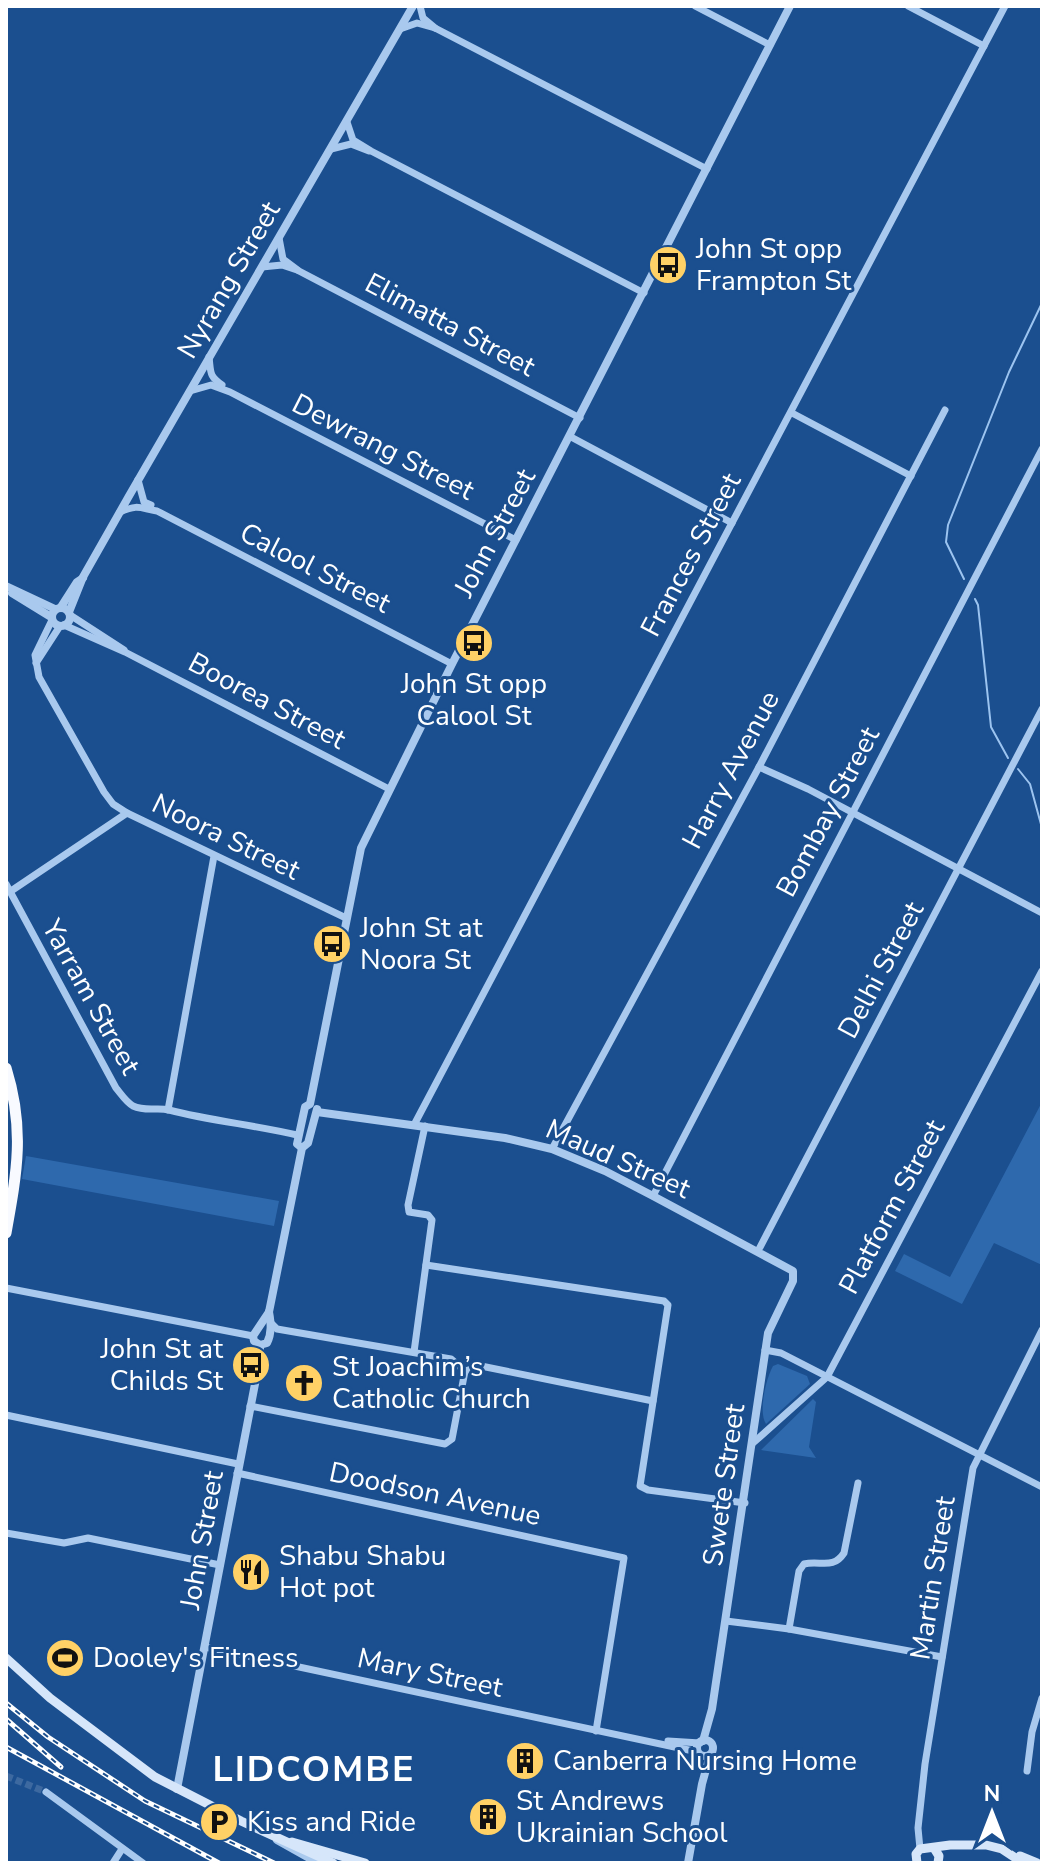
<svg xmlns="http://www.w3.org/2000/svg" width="1048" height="1869" font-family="'Nunito Sans',sans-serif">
	<rect width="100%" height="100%" fill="#1b4f8f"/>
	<g fill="#2e69ad">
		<polygon points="1042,1102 1042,1265 994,1243 962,1304 895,1271 904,1254 950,1277"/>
		<polygon points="26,1156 279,1201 274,1226 22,1179"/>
		<path d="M778,1364L807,1376L810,1384L766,1424C758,1412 766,1378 773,1366Z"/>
		<polygon points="813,1399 816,1402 809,1447 816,1458 761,1450"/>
	</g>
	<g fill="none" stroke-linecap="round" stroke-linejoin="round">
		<g stroke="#9cc4f0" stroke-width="2">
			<polyline points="964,579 946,542 948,525 1009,372 1042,303"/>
			<polyline points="975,599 978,605 991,727 1008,758"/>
			<polyline points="1018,769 1030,784 1042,828"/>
		</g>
		<polyline stroke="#3d69a0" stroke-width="7" stroke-dasharray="7 3.5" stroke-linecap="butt" points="6,1776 46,1792"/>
		<g stroke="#a9c9ee" stroke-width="7">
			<polyline points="420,6 423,18 435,28"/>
			<polyline points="695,6 770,45"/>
			<polyline points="908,6 984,46"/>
			<polyline points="400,29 417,23 435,28 707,169"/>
			<polyline points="347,122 353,140 371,151 644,293"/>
			<polyline points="331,149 351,144 369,151"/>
			<polyline points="279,238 283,259 299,271 580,418"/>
			<polyline points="262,267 282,265 297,270"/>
			<path d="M209,357C211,373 209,376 222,385"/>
			<polyline points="190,391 211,385 230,392 516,540"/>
			<polyline points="792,413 911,476"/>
			<polyline points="571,437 732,523"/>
			<polyline points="138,480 144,502 151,505"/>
			<path d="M120,512C139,504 139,508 157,511L452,664"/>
			<polyline points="70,615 124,650"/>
			<polyline points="52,620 35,655 39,677 104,792 113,804 127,813"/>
			<polyline points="64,625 125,652 389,789"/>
			<polyline points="36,663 60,626"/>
			<polyline points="759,767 808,789 1042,913"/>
			<path d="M6,884L116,1088C121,1094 126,1102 133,1106C146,1112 157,1107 169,1110C211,1121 255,1125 297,1135"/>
			<polyline points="11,891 127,813 346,918"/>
			<polyline points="168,1110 214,856"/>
			<polyline points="414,1125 1005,6"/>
			<polyline points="552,1149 759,767 945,410"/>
			<polyline points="653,1196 1042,449"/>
			<polyline points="758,1251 1042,709"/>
			<polyline points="426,1265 664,1301 668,1305 640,1486 648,1490 745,1503"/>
			<polyline points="6,1288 253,1336"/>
			<polyline points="272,1324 277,1329 451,1359 465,1371"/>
			<polyline points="765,1350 781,1353 1042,1487"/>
			<polyline points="414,1352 432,1220 428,1215 409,1212 408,1205 425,1126"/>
			<polyline points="465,1371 481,1366 653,1401"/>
			<polyline points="250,1406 445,1444 452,1439 465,1371"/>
			<polyline points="6,1415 238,1464"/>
			<polyline points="753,1443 827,1377 1042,971"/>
			<polyline points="237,1473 624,1558 596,1731"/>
			<polyline points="6,1533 64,1543 88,1538 220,1565"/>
			<polyline points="726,1621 789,1629 942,1657"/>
			<path d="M789,1629L799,1571L804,1564C820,1560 833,1570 844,1553L858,1483"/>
			<polyline points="205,1647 698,1752"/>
			<polyline points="668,1741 700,1743"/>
			<polyline points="1027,1771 1032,1732 1042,1698"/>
			<polyline points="46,1792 143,1863"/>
			<polyline points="920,1849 918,1828 925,1764 973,1468 1042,1330"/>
			<polyline points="113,1863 122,1849"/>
		</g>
		<g stroke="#a9c9ee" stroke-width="8">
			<polyline points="6,586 55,609"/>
			<polyline points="12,593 51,617"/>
			<polyline points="61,607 77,582 83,578"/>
			<circle cx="61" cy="617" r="9"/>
			<polyline points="69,612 83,577 129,496 413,6"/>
			<polyline points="317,1112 505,1138 552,1149 605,1171 653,1196 793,1271 793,1281 768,1333 712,1709 703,1741"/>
			<polyline points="302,1148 297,1144 305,1107 310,1104 361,848 452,664 790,6"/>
			<polyline points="260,1345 254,1341 253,1336 269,1312 302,1148 308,1143 317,1109"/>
			<path d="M260,1345L267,1343C272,1333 271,1323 269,1312"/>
			<circle cx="705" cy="1748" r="8"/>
			<polyline points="177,1789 260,1358 260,1345"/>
			<polyline points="277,1840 318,1863"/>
			<polyline points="688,1863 702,1784 710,1755"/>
		</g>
		<g stroke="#d6e6fa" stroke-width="9">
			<polyline points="6,1658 50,1698 155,1777 241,1821 333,1863"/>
			<polyline points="292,1842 365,1863"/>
			<polyline points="934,1848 939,1856 938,1863"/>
			<polyline points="1020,1856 1037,1863"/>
			<polyline points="917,1863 916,1854 920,1849 950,1845 986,1845 1002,1849 1023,1863"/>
		</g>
		<path stroke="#f8faff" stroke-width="11" d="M6,1068C25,1129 17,1172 6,1233"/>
		<g stroke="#fff" stroke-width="5">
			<g id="rail">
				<polyline points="6,1703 48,1737 145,1801 274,1863"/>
				<polyline points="6,1719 61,1767"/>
				<polyline points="6,1747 219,1863"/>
			</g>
		</g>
		<use href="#rail" stroke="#1b4f8f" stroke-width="2" stroke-dasharray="6" stroke-linecap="butt"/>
	</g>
	<defs>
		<g id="bus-disc" transform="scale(2)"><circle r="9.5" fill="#ffd166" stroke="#1b4f8f"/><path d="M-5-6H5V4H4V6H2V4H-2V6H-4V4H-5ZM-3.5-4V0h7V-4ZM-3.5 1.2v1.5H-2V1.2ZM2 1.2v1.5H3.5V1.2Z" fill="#111"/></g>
		<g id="church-disc" transform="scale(2)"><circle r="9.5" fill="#ffd166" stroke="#1b4f8f"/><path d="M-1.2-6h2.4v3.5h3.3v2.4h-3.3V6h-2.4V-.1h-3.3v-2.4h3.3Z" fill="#111"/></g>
		<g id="restaurant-disc" transform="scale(2)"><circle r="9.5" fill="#ffd166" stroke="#1b4f8f"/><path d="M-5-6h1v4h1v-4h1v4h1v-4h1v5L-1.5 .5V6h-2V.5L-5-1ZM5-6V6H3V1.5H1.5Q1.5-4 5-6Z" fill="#111"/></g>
		<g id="stadium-disc" transform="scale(2)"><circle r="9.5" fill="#ffd166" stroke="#1b4f8f"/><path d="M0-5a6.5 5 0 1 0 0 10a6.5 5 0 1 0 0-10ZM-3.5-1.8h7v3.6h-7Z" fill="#111"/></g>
		<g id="building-disc" transform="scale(2)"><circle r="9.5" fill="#ffd166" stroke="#1b4f8f"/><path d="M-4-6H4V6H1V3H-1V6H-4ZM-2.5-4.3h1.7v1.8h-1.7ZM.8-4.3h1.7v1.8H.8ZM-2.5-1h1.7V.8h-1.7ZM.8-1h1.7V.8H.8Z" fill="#111"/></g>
		<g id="parking-disc" transform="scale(2)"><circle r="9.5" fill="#ffd166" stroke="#1b4f8f"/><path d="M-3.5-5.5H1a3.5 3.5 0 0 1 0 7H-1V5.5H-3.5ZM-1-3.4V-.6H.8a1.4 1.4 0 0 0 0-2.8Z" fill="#111"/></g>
	</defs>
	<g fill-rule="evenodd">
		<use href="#bus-disc" x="668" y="265"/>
		<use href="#bus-disc" x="474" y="643"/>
		<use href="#bus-disc" x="332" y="944"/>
		<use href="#bus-disc" x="251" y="1365"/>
		<use href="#church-disc" x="304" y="1383"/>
		<use href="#restaurant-disc" x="251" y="1572"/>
		<use href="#stadium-disc" x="65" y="1658"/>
		<use href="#building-disc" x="525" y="1761"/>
		<use href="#building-disc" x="488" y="1817"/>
		<use href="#parking-disc" x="219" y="1822"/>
	</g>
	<g text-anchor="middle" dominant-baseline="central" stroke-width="6" stroke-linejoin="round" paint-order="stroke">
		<g font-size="28" fill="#fff" stroke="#1b4f8f" text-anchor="start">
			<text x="696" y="249">John St opp<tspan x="696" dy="32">Frampton St</tspan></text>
			<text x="474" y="684" text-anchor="middle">John St opp<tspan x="474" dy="32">Calool St</tspan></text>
			<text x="360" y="928">John St at<tspan x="360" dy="32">Noora St</tspan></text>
			<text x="223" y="1349" text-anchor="end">John St at<tspan x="223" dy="32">Childs St</tspan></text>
			<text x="332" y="1367">St Joachim’s<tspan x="332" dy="32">Catholic Church</tspan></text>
			<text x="279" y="1556">Shabu Shabu<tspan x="279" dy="32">Hot pot</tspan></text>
			<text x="93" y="1658">Dooley's Fitness</text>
			<text x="553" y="1761">Canberra Nursing Home</text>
			<text x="516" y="1801">St Andrews<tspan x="516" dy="32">Ukrainian School</tspan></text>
			<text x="247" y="1822">Kiss and Ride</text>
		</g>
		<g font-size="28" fill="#fff" stroke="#1b4f8f">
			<text transform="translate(229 280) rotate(-60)">Nyrang Street</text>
			<text transform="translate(450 325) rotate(28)">Elimatta Street</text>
			<text transform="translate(383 447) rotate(27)">Dewrang Street</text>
			<text transform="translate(495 533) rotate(-62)">John Street</text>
			<text transform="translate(691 555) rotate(-62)">Frances Street</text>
			<text transform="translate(315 568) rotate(27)">Calool Street</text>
			<text transform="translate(267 701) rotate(28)">Boorea Street</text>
			<text transform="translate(731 770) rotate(-62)">Harry Avenue</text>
			<text transform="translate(828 812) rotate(-62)">Bombay Street</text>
			<text transform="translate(226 837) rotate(26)">Noora Street</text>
			<text transform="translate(881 970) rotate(-62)">Delhi Street</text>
			<text transform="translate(91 997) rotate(61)">Yarram Street</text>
			<text transform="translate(618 1159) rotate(24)">Maud Street</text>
			<text transform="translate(892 1207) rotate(-62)">Platform Street</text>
			<text transform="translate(724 1485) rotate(-82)">Swete Street</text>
			<text transform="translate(435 1494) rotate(12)">Doodson Avenue</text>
			<text transform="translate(202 1540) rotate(-80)">John Street</text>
			<text transform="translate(933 1578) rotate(-81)">Martin Street</text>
			<text transform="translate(430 1673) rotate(12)">Mary Street</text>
		</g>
		<g font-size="36" font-weight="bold" letter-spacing="2" fill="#fff" stroke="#1b4f8f">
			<text x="314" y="1769">LIDCOMBE</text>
		</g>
	</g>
	<rect width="1048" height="1869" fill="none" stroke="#ffffff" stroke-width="16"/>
	<g transform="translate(992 1813)" stroke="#1b4f8f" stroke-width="6" paint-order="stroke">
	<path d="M0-6L14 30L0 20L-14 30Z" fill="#ffffff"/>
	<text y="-12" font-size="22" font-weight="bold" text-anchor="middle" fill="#ffffff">N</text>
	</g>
</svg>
